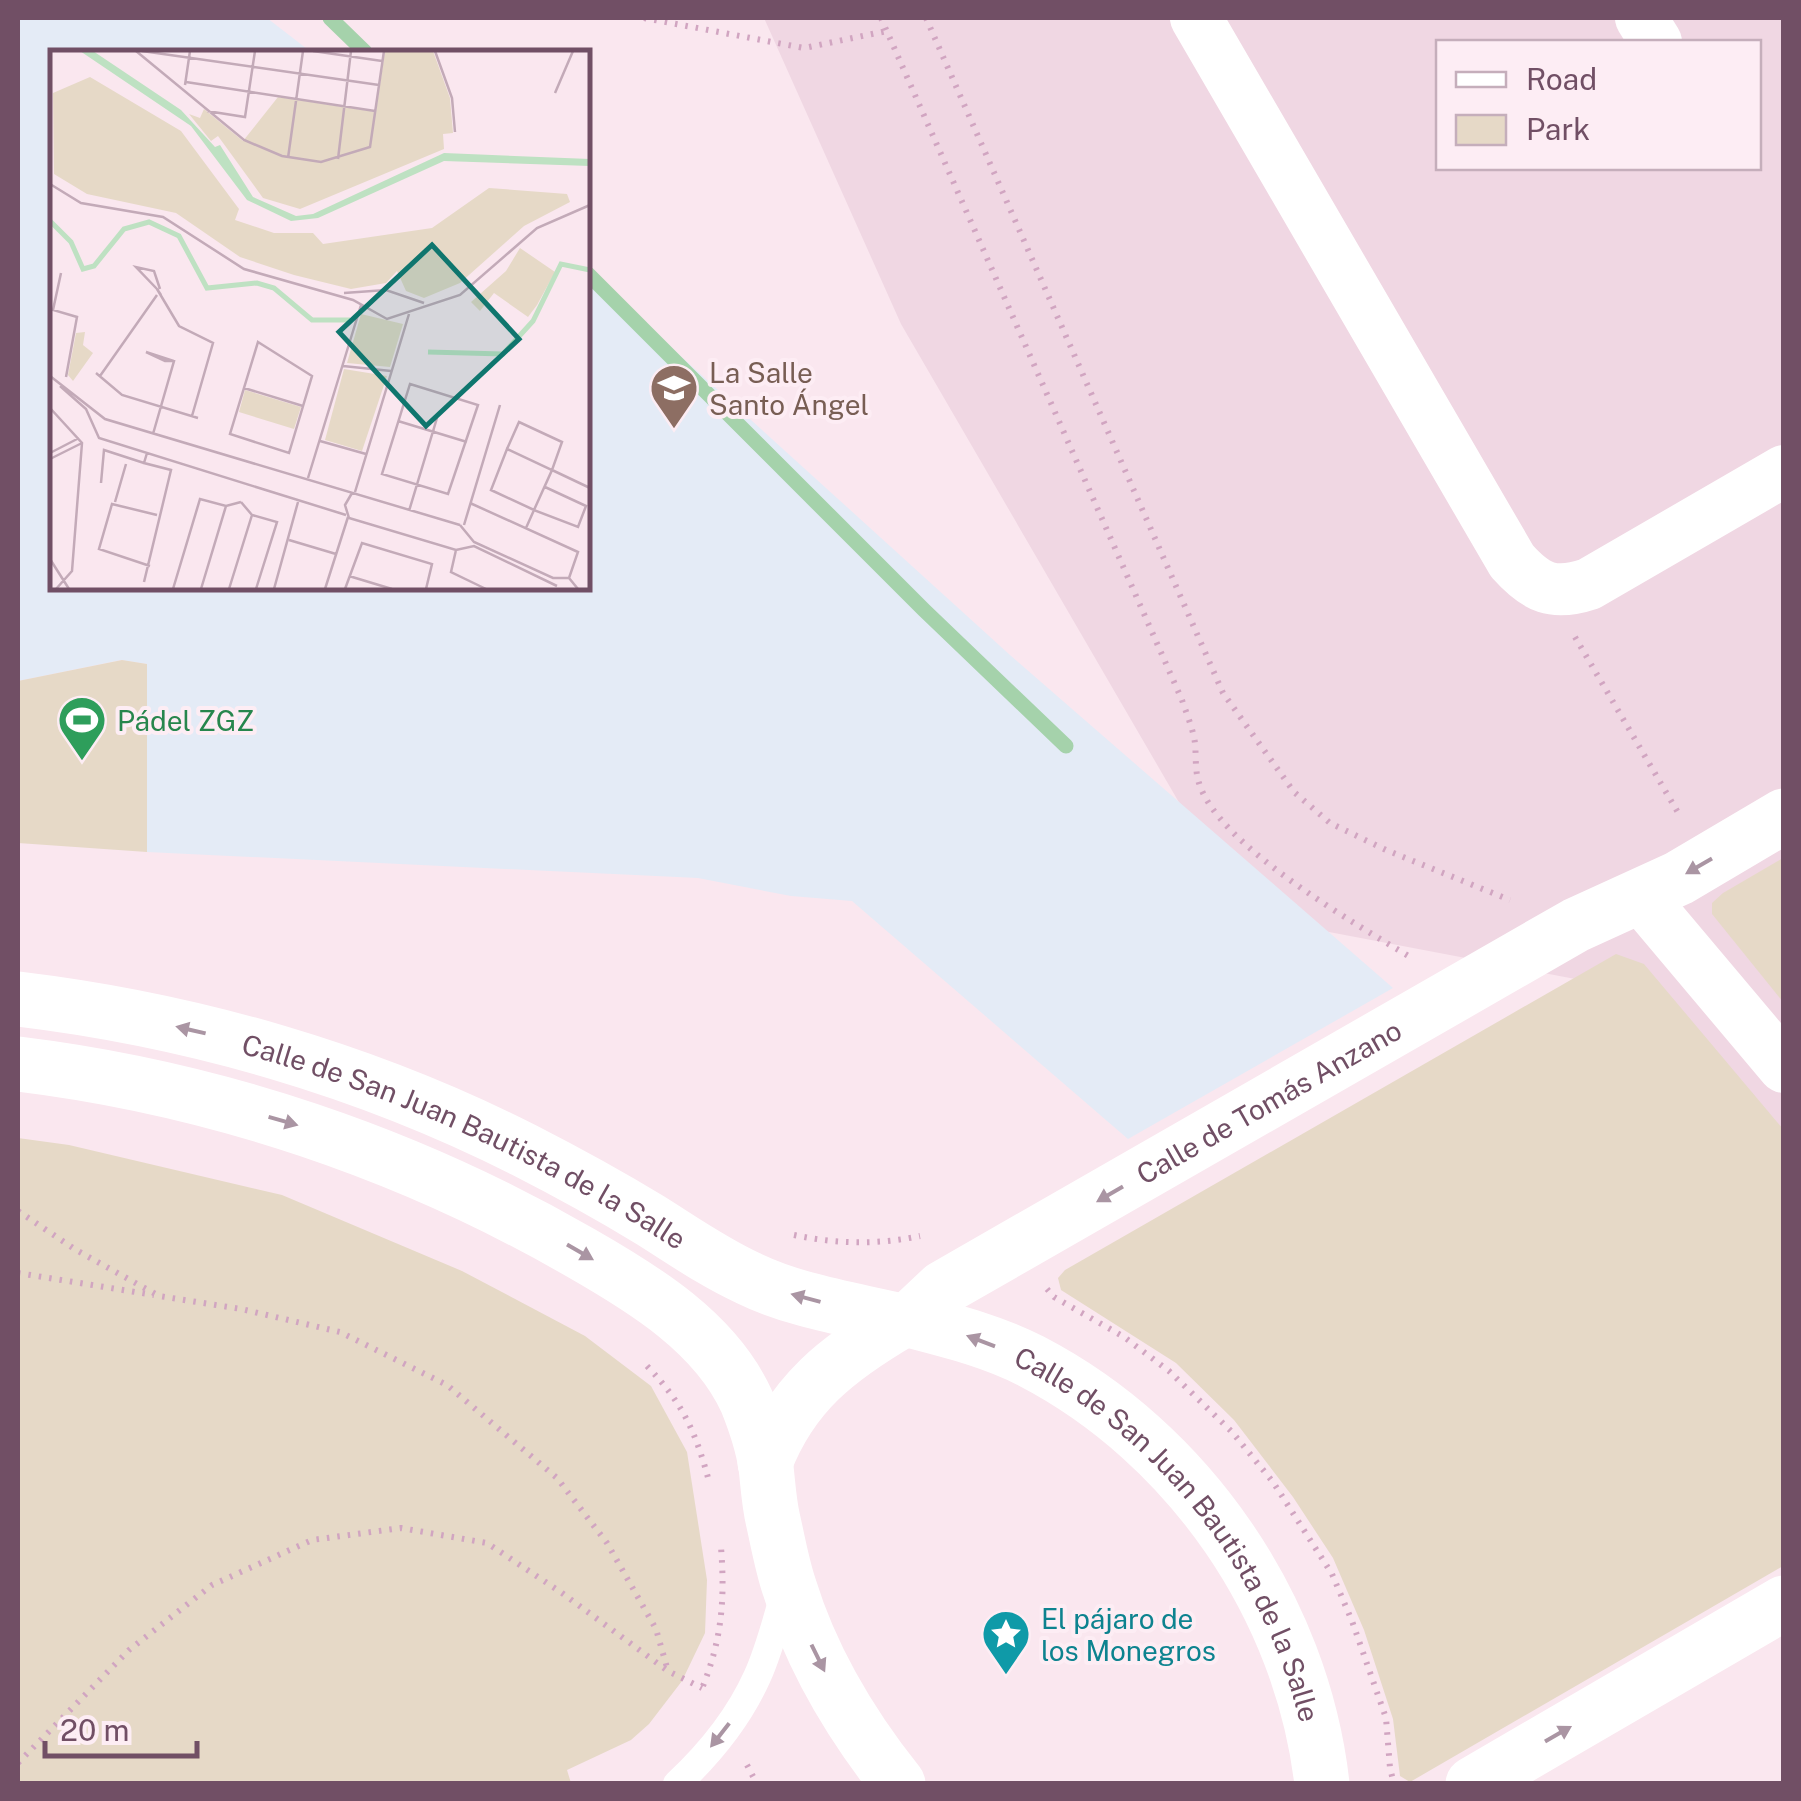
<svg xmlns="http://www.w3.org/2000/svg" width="1801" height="1801" font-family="'Public Sans',sans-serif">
	<rect width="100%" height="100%" fill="#fae7ef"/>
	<path fill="#f0d7e3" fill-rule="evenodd" d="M764,18H1783V1200L1612,986L1245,916L901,324ZM1438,42H1758V168H1438Z"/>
	<polygon fill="#e4ebf6" points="25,18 267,18 311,52 52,52 52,588 588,588 588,272 1010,655 1393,988 1128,1139 852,901 791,896 698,878 147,852 147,664 121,660 18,681 18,19"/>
	<g fill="#e6d9c7">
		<polygon points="122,660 147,664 147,852 18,843 18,681"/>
		<polygon points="1783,858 1783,1002 1712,914 1712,903 1723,893"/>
		<polygon points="1616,954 1644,964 1783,1129 1783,1566 1410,1782 1400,1776 1393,1719 1364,1630 1333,1558 1293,1497 1234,1420 1176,1363 1061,1290 1058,1278 1065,1270"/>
		<polygon points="18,1138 69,1145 282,1195 462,1271 585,1336 651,1386 687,1452 707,1580 705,1633 682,1681 649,1724 631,1740 567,1770 571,1783 18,1783"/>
	</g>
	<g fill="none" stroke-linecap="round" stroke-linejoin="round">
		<g stroke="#a5d2ab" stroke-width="15">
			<polyline points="330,18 365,52"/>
			<polyline points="588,274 924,610 1066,746"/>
		</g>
		<g stroke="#d1a5c1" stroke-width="6" stroke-dasharray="2.5 8" stroke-linecap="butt">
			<polyline points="644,18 804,48 887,31"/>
			<path d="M881,18L1182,700C1186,712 1191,724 1194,737C1197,751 1194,768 1199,783C1218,845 1354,923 1410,957"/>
			<polyline points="926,18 1223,693 1294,792 1330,823 1386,850 1510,900"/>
			<polyline points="1575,637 1680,816"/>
			<polyline points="18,1211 76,1250 159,1296 241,1309 340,1332 447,1385 557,1478 607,1543 656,1629 668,1671"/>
			<path d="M794,1235C837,1244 877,1245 920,1236"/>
			<polyline points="18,1273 154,1295"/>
			<polyline points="1047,1289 1054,1297 1124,1337 1169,1371 1232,1432 1273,1482 1332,1574 1352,1621 1386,1718 1390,1768 1394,1784"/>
			<path d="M647,1366C685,1406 696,1433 710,1485"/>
			<path d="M703,1686C722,1638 725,1599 721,1547"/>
			<polyline points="18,1763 129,1650 212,1585 312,1540 401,1528 487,1543 562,1593 668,1671 702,1688"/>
			<polyline points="747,1765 757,1784"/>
		</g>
		<path stroke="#fff" stroke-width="28" d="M677,1784C709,1754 739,1717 757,1677C769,1651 776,1622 784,1595"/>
		<g stroke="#fff" stroke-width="52">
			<path d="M1196,18L1512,561C1536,588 1553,596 1589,584L1784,471"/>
			<polyline points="1641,18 1656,42"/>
			<polyline points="1640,896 1784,1067"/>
		</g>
		<g stroke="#fff" stroke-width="55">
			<path id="s1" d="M909,1320L943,1288L1576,925L1679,878L1784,816"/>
			<polyline points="1473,1784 1784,1603"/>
		</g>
		<g stroke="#fff" stroke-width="55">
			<path id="s2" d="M18,999C193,1020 366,1070 524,1150C567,1172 609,1195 650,1220C682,1240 713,1262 748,1278C795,1301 850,1309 901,1321L909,1320C951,1331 992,1341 1031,1361C1189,1443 1302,1608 1322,1784"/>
			<path d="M18,1064C215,1088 408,1153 581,1253C644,1289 716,1333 747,1402C755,1422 763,1446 766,1467C768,1485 769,1503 773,1520C778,1542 782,1565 789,1586C811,1658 851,1725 898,1784"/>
			<path d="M765,1463C792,1393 838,1358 901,1321"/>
		</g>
	</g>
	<defs><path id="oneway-solid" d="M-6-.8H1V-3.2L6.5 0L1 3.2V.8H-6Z" transform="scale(2.5)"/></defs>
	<g fill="#aa95a3">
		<use href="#oneway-solid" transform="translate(1699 866) rotate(150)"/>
		<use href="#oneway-solid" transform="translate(191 1030) rotate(-167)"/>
		<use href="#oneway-solid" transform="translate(283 1121) rotate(16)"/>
		<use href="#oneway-solid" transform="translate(1110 1194) rotate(150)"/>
		<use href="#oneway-solid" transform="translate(580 1252) rotate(30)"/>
		<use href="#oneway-solid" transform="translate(806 1298) rotate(-165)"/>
		<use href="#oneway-solid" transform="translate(981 1341) rotate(-159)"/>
		<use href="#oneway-solid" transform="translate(818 1658) rotate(64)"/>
		<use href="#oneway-solid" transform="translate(1558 1734) rotate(-30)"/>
		<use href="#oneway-solid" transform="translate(720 1735) rotate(128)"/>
	</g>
	<defs>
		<g id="school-pin" transform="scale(2.5)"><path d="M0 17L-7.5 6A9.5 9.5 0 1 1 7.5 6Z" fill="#8d6e63" stroke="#fdedf4"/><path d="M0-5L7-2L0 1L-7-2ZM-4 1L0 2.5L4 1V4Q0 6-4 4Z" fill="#fff"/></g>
		<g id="stadium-pin" transform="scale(2.5)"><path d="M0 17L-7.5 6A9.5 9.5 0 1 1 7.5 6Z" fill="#2e9e5b" stroke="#fdedf4"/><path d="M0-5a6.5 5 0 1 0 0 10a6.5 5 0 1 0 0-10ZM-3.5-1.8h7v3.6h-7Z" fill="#fff"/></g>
		<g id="sight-pin" transform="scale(2.5)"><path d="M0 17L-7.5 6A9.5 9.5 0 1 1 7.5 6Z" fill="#0f9aa8" stroke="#fdedf4"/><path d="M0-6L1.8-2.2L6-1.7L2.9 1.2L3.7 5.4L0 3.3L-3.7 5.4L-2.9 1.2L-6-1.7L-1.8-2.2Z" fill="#fff"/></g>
	</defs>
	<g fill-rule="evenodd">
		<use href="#school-pin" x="674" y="388"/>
		<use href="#stadium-pin" x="82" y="720"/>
		<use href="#sight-pin" x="1006" y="1634"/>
	</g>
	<g text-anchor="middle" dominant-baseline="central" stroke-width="8" stroke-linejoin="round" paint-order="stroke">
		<g font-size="28" fill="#785e54" stroke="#fdedf4" text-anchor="start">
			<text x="709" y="372">La Salle<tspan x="709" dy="32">Santo Ángel</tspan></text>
		</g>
		<g font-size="28" fill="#27864d" stroke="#fdedf4" text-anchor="start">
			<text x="117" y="720">Pádel ZGZ</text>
		</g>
		<g font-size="28" fill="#714f65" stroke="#fdedf4">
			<text stroke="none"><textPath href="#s1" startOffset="422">Calle de Tomás Anzano</textPath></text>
			<text stroke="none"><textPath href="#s2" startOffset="472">Calle de San Juan Bautista de la Salle</textPath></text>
			<text stroke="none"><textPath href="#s2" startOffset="1312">Calle de San Juan Bautista de la Salle</textPath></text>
		</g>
		<g font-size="28" fill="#0d838f" stroke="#fdedf4" text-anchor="start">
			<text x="1041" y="1618">El pájaro de<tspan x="1041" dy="32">los Monegros</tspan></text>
		</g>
	</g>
	<g transform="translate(50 50)">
		<rect width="540" height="540" fill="#fae7ef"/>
		<path d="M335,1H383L400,48L403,83L393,84L394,99L250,159L213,148L168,86L161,91L139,64L150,68L154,59L193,91L228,47L326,62ZM40,27L131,81L189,159L185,170L224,183H263L273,194L382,178L439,138L517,144L520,152L474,176L410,233L374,248L356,241L347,221L336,233L301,239L244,225L190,207L126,163L37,144L4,124L3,43ZM470,198L505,222L487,255L478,267L444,243L430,261L421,252L456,221ZM311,264L353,274L340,317L297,313ZM35,282L33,295L43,303L23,331L18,325L26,283ZM294,319L337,326L312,401L275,390ZM195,340L251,357L244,379L189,362Z" fill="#e6d9c7"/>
		<path d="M30,1H43L131,60L165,97L170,95L203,147L246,166L263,164L394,103L540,109V116L394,111L268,168L241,171L197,150L141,76Z" fill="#bee1c2"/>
		<path fill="none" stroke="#bee1c2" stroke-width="5" d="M0,171L21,192L33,219L44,216L74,179L99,172L129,186L157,238L207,233L224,238L262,270H300M378,302L453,304L483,271L511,214L540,220"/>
		<path fill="none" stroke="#c3aab8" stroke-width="2.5" d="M86,1L194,90L232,106L271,112L320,97L334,1M92,1L329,35M263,1L332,11M385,1L402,48L405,82M136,32L325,61M135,35L140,1M505,43L523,1M157,61L195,67L205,1M238,108L253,1M288,109L301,1M0,134L31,153L113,167L194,219L303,250L337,269L410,245L487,178L540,155M11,223L3,260L27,267L16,327M107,239L86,217L104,221L110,239M294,243L336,240L374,253M111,245L107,239L129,276L163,293L142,366M208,292L262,326L239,403L180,384ZM293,316L341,321M46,323L72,345L148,368M0,326L55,369L410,475M50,326L107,245M360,334L428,355L398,444L332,424ZM10,336L36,359L49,388L296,465M194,338L253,356M0,358L32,393L22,521L6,539M348,371L417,392M103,384L124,311L96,302L115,311H124M270,391L316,404M457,399L502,420L484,460L441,440ZM457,399L469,372L512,392L502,420L540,438M0,403L29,388M0,409L32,393M258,428L311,255M51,433L54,400L94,413M305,442L359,264M302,443L295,455L299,468L406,500L424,496L507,536M65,452L76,414M191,452L202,465L227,472L206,539M420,453L528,502L519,528M359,461L387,368M410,475L424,492L503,528H519L528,539M414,475L450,355M476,478L484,460L528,477L536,456L495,437M239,490L286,504M406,500L401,522L436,539M0,509L19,539M100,516L49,499L62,454L107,465M299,526L342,539M94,532L121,420L94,413L97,403M123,539L150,449L176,456L191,452M151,539L176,456M179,539L202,465M224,539L248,452M275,539L298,467M295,539L312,493L382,514L376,539"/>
		<path fill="#0f766e" fill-opacity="0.15" stroke="#0f766e" stroke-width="5" d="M382,195L469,289L376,376L289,282Z"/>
		<rect width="540" height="540" fill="none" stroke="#714f65" stroke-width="5"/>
	</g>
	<rect width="1801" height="1801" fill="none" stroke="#714f65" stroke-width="40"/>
	<rect x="1436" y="40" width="325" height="130" fill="#fdedf4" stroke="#c5aebb" stroke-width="2.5"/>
	<rect x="1456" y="72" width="50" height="15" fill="#ffffff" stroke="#c5aebb" stroke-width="2.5"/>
	<text x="1526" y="90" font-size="30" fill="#714f65">Road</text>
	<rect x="1456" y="115" width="50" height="30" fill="#e6d9c7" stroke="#c5aebb" stroke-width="2.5"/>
	<text x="1526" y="140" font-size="30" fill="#714f65">Park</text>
	<path d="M45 1741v15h152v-15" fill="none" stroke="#714f65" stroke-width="5"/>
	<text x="60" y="1741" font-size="30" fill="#714f65" stroke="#fdedf4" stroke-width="8" paint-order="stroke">20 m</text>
</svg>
